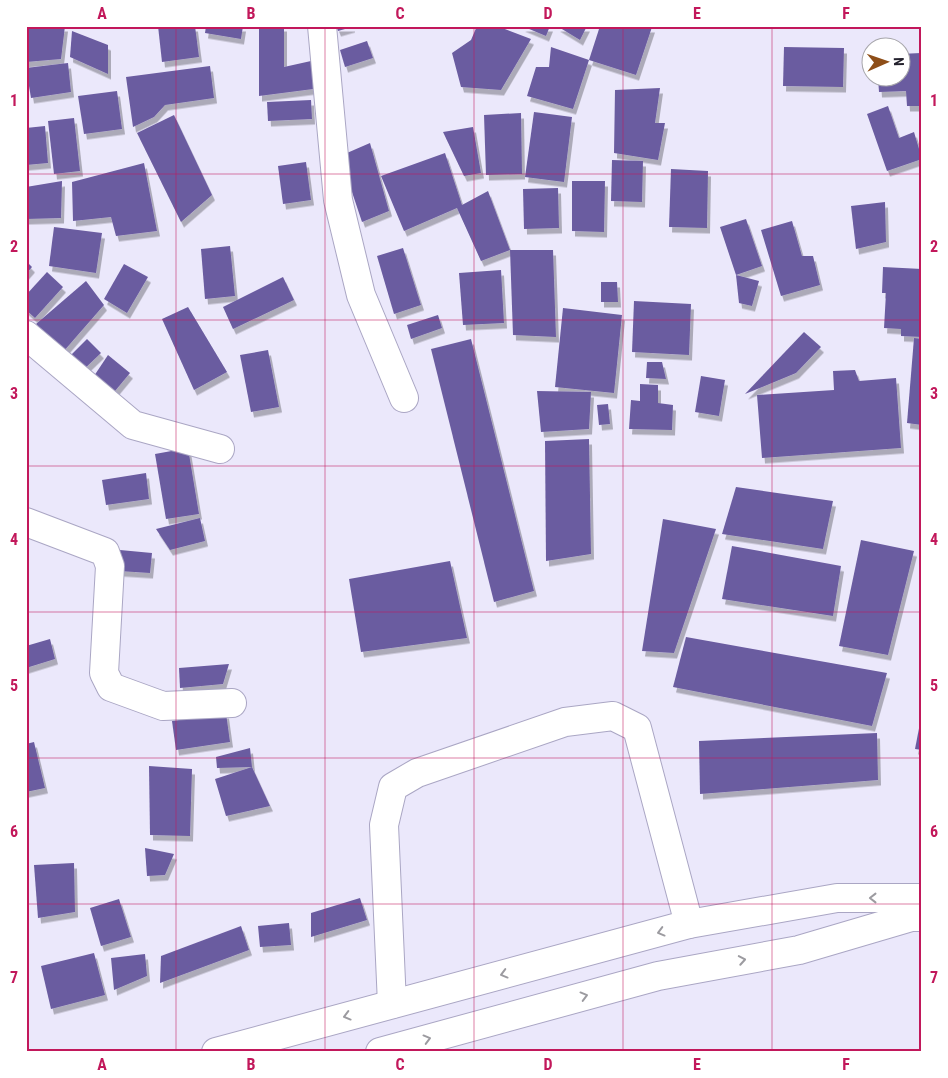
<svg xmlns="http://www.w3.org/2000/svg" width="948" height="1078" font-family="'Roboto Condensed',sans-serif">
	<defs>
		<filter id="shadow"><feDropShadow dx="3" dy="5.5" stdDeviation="0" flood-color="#0004"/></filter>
	</defs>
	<rect width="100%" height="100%" fill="#ebe8fb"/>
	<g fill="#6b5ca0" filter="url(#shadow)">
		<polygon points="26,26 65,26 61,59 26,62"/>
		<polygon points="158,26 195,26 199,57 162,62"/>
		<polygon points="206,26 243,26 241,39 205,33"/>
		<polygon points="259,26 284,26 284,67 320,59 321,88 259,96"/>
		<polygon points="336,26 352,26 352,27 338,31"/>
		<polygon points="477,26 497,26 531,39 501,90 461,87 452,53 471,40"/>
		<polygon points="522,26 550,26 546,36"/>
		<polygon points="557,26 587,26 580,40"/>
		<polygon points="600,26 652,27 636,75 589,60"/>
		<polygon points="72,31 108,45 108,74 70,57"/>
		<polygon points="367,41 373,58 345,67 340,50"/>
		<polygon points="551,47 589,60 573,109 527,96 536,67 549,67"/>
		<polygon points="784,47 844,48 843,87 783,86"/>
		<polygon points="921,53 922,106 907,106 906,91 879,92 878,78 900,78 900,54"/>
		<polygon points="68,63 71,92 31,98 26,68"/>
		<polygon points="210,66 214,98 165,105 154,117 133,127 126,77"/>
		<polygon points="660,88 655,123 665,123 658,160 614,153 615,90"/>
		<polygon points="117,91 122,129 84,134 78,96"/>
		<polygon points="311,100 312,119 268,121 267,102"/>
		<polygon points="888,106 899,138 914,132 922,159 887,171 867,114"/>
		<polygon points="534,112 572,117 564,182 525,177"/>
		<polygon points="521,113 522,174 486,175 484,115"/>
		<polygon points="174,115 212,195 181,222 137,133"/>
		<polygon points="74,118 80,171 54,174 48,121"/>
		<polygon points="45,126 48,163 26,165 26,128"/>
		<polygon points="473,127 481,173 464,176 443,132"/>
		<polygon points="370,143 389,211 362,222 340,156"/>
		<polygon points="445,153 462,205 488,191 510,250 481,261 457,208 404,231 381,176"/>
		<polygon points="612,160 643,161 642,202 611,201"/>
		<polygon points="306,162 311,200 283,204 278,166"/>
		<polygon points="144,163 157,231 116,236 111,217 73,221 72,182"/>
		<polygon points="671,169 708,171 707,228 669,227"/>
		<polygon points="62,181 61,218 26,219 26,187"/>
		<polygon points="572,181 605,181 604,232 572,231"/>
		<polygon points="558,188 559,228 524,229 523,189"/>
		<polygon points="885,202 886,242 856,249 851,206"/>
		<polygon points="746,219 762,266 736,275 720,227"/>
		<rect x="920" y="219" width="2" height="18"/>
		<polygon points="792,221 802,256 813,256 820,285 781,296 761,230"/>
		<polygon points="54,227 102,233 96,273 49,266"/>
		<polygon points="230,246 235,296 205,299 201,249"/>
		<polygon points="403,248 421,305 394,314 377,256"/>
		<polygon points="510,250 553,250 556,337 513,335"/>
		<polygon points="26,261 32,267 26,274"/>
		<polygon points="124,264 148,277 127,313 104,299"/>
		<polygon points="883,267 922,269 922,337 901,336 901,329 884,328 886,293 882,293"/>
		<polygon points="501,270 504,323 463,325 459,273"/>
		<polygon points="47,272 63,287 35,318 26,310 26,295"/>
		<polygon points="736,275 759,281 752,306 739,303"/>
		<polygon points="283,277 294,300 233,329 223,307"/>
		<polygon points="86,281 104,305 63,352 36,324"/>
		<polygon points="601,282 617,282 618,302 601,302"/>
		<polygon points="634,301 691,304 689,355 632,352"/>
		<polygon points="188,307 227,372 194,390 162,319"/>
		<polygon points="563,308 622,315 614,393 555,387"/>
		<polygon points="438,315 442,328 411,339 407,325"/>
		<polygon points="804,332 821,347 796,373 745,394"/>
		<polygon points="914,338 922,339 922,425 907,423"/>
		<polygon points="87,339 101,353 80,373 67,359"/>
		<polygon points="471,339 534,591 494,602 431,349"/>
		<polygon points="268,350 279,407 251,412 240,355"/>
		<polygon points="108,355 130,373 110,397 90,382"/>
		<polygon points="647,362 662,362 666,379 646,378"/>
		<polygon points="855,370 859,381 896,378 901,448 762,458 757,395 834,390 833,371"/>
		<polygon points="701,376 725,380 719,416 695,412"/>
		<polygon points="640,384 658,385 658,403 673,405 672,430 629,429 631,400 640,401"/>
		<polygon points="537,391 591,392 589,429 541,432"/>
		<polygon points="608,404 610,424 599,425 597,405"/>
		<polygon points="589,439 591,554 546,561 545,441"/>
		<polygon points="188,448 199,514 166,519 155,454"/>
		<polygon points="146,473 149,499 106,505 102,480"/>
		<polygon points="736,487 833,501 823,549 722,534"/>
		<polygon points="200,518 205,541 170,550 156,529"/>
		<polygon points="663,519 716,529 674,653 642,651"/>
		<polygon points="861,540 914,551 888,655 839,646"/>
		<polygon points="732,546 841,566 833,616 722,599"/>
		<polygon points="120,550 152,553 150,573 119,571"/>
		<polygon points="450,561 467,638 361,652 349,579"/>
		<polygon points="686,637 887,673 872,726 673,687"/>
		<polygon points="50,639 55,659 26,668 26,646"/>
		<polygon points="229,664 223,684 180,688 179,668"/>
		<polygon points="226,713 230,742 176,750 172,721"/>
		<polygon points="921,718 922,718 922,750 915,749"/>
		<polygon points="877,733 878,780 700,794 699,741"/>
		<polygon points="34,742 45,788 26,792 26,744"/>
		<polygon points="250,748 252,767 270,806 226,816 215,779 252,767 217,768 216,757"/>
		<polygon points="149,766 192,769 190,836 150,835"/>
		<polygon points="145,848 174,854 165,875 147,876"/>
		<polygon points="74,863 75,912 38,918 34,865"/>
		<polygon points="360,898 367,920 311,937 311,913"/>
		<polygon points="119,899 131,937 101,946 90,908"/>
		<polygon points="289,923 291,945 260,947 258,926"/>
		<polygon points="241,926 249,950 160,983 161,956"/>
		<polygon points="94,953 105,995 51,1009 41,966"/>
		<polygon points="145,954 147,976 114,990 111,958"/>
	</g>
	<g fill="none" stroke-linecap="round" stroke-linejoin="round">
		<g stroke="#aaa6c4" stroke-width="30">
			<g id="street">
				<polyline points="322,26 338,200 361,295 404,398"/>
				<polyline points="26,335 133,425 220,449"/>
				<polyline points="26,522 105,552 110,566 104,673 111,687 163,706 232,703"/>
				<polyline points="392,1004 384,825 393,787 417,773 565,722 613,716 637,728 689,924"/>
				<polyline points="216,1052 689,924 837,898 922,898"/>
				<polyline points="380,1052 658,976 799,950 911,917 922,917"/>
			</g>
		</g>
		<use href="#street" stroke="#fff" stroke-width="28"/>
	</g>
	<defs><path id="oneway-chevron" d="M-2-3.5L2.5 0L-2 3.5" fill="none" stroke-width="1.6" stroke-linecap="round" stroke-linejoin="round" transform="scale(1.25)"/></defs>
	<g stroke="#9c9ba0">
		<use href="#oneway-chevron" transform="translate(873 898) rotate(180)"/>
		<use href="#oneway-chevron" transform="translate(661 932) rotate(165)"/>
		<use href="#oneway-chevron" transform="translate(742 960) rotate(-10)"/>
		<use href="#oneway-chevron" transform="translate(504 974) rotate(165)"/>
		<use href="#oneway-chevron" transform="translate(584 996) rotate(-15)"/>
		<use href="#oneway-chevron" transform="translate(347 1016) rotate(165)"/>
		<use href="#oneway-chevron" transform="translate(427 1039) rotate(-15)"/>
	</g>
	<path fill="none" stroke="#c2185b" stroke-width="1" stroke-opacity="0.55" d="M176,26V1052M325,26V1052M474,26V1052M623,26V1052M772,26V1052M26,174H922M26,320H922M26,466H922M26,612H922M26,758H922M26,904H922"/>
	<rect width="948" height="1078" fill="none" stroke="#ffffff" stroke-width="55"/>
	<g transform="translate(886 62) rotate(88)"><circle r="24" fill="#ffffff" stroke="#a7a6ab"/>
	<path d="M0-4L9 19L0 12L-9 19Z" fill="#8e4e18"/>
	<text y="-8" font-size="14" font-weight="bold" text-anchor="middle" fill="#23212d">N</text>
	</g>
	<rect x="28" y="28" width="892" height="1022" fill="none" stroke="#c2185b" stroke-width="2"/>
	<g font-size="16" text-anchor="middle" font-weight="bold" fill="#c2185b">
		<text x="102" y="19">A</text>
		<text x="251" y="19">B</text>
		<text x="400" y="19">C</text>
		<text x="548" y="19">D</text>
		<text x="697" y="19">E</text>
		<text x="846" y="19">F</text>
		<text x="14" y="106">1</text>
		<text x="934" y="106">1</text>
		<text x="14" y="252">2</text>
		<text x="934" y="252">2</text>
		<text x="14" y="399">3</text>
		<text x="934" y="399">3</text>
		<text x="14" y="545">4</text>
		<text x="934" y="545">4</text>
		<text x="14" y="691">5</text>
		<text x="934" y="691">5</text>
		<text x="14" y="837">6</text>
		<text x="934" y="837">6</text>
		<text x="14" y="983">7</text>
		<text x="934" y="983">7</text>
		<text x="102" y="1070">A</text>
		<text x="251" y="1070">B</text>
		<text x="400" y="1070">C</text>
		<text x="548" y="1070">D</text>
		<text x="697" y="1070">E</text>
		<text x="846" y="1070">F</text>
	</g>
</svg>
